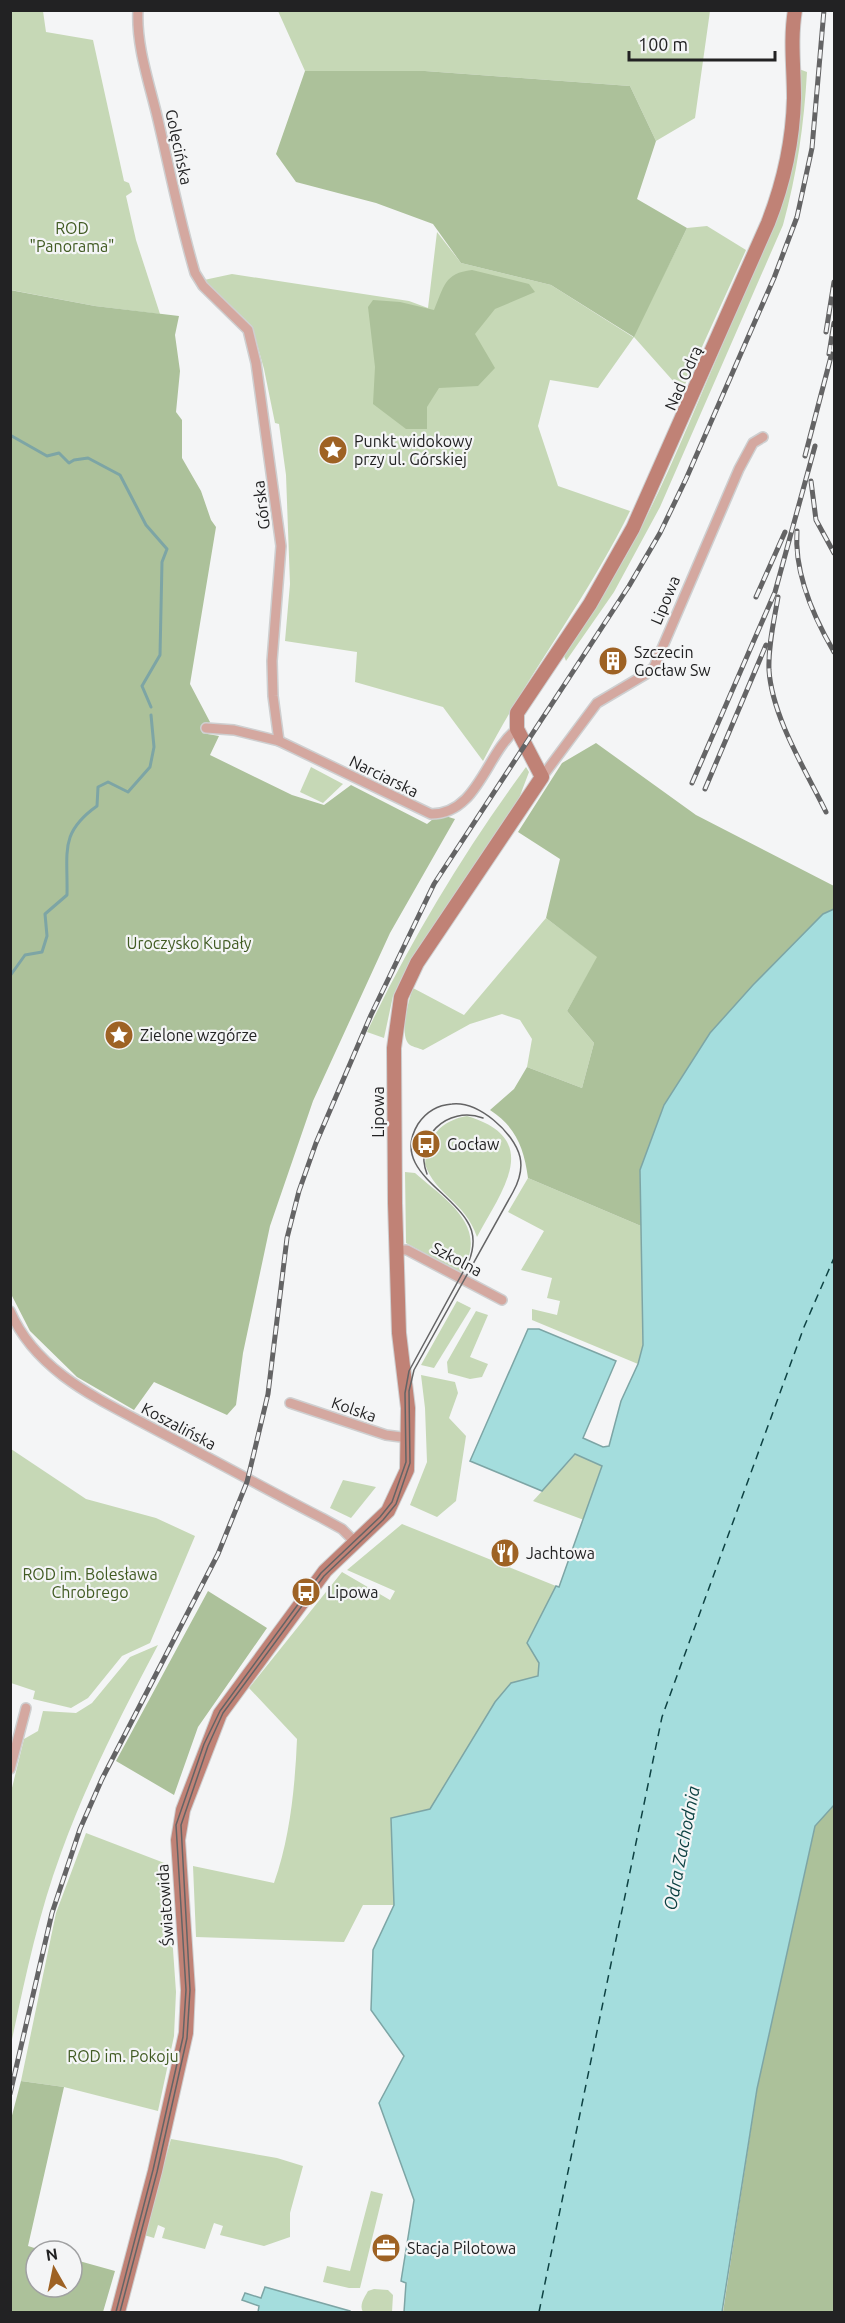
<svg xmlns="http://www.w3.org/2000/svg" width="845" height="2323" font-family="Ubuntu,sans-serif">
	<rect width="100%" height="100%" fill="#f4f5f6"/>
	<g fill="#c6d8b6">
		<polygon points="10,11 43,11 46,32 93,40 124,181 129,183 132,192 126,196 136,240 160,314 95,306 11,290"/>
		<polygon points="278,11 710,11 695,118 656,141 630,86 425,71 305,71"/>
		<path d="M799,69L807,72C804,125 797,174 783,225L660,507L614,592L566,661L564,656C586,623 607,590 626,556C664,487 693,413 724,341C763,248 805,173 799,69Z"/>
		<path d="M707,226L746,250L682,391L634,337L598,388L550,380L538,426L558,486L630,511C587,599 527,675 483,761L443,707L355,682L357,652L285,641L290,584L286,475L279,424L275,423L264,369L252,326L204,280L232,274L409,301L428,308L437,232L461,263L551,285L633,337L687,228Z"/>
		<polygon points="311,767 343,784 323,803 300,792"/>
		<path d="M526,767L529,772L518,801L402,977L393,996L384,1038L367,1032C411,939 465,850 526,767Z"/>
		<path d="M546,918L598,957L567,1011L594,1043L582,1088L527,1067L532,1039L520,1020L502,1014L470,1024L423,1050C419,1048 413,1047 410,1045C398,1036 409,999 413,988L464,1015Z"/>
		<path d="M467,1116C544,1139 502,1190 477,1237C465,1201 435,1195 425,1164C428,1136 440,1121 467,1116Z"/>
		<path d="M405,1172L415,1173C436,1192 477,1217 470,1251C469,1258 464,1266 461,1273L406,1243Z"/>
		<polygon points="528,1178 641,1226 643,1345 638,1364 532,1320 532,1309 557,1315 560,1301 547,1298 552,1278 521,1270 544,1231 508,1212"/>
		<polygon points="457,1301 471,1308 434,1368 421,1365"/>
		<polygon points="476,1311 488,1315 470,1357 488,1364 482,1377 470,1379 448,1373 447,1362"/>
		<polygon points="421,1375 455,1382 458,1393 449,1418 466,1436 456,1501 437,1517 410,1505 427,1462 425,1408"/>
		<polygon points="11,1449 86,1499 156,1518 195,1536 150,1643 122,1656 88,1698 71,1708 33,1699 35,1691 11,1683"/>
		<polygon points="576,1454 602,1466 584,1520 533,1501"/>
		<polygon points="343,1480 376,1487 351,1518 330,1508"/>
		<path d="M402,1524L556,1586L548,1603L539,1676L495,1702L430,1809L391,1818L394,1905H363L344,1942L196,1937L193,1866L274,1883C290,1838 295,1787 297,1739L249,1688L342,1572L390,1600L395,1591L347,1570Z"/>
		<path d="M158,1645C122,1713 87,1781 61,1853C38,1915 25,1979 11,2044L10,1796L24,1739L38,1731L43,1711L76,1713L92,1703L130,1657Z"/>
		<polygon points="86,1833 167,1864 176,1992 174,2036 158,2111 64,2087 21,2081 56,1913"/>
		<polygon points="171,2139 277,2158 303,2166 290,2213 290,2237 264,2246 220,2235 223,2226 214,2223 205,2249 162,2238 165,2228 158,2225 154,2238 144,2235"/>
		<polygon points="371,2191 383,2194 360,2288 349,2288 323,2282 327,2266 350,2271"/>
		<path d="M374,2289L388,2290L393,2295L392,2312H363C359,2305 364,2298 368,2291Z"/>
	</g>
	<g fill="#acc19a">
		<polygon points="305,71 425,71 630,86 656,141 637,199 687,228 634,337 551,285 461,263 433,224 376,203 296,182 276,154"/>
		<path d="M472,270L529,284L535,292L495,309L475,334L495,368L478,386L439,388L427,407V429H406L373,404L375,367L368,307L373,300L400,302L434,310C444,287 444,273 472,270Z"/>
		<polygon points="10,290 95,306 179,316 175,335 180,371 176,412 182,420 182,458 201,491 211,520 216,527 190,684 210,722 202,733 219,736 210,755 292,795 324,805 351,785 427,824 439,814 455,819 390,933 313,1101 270,1226 243,1353 236,1405 227,1415 154,1382 134,1410 77,1377 30,1331 11,1294"/>
		<path d="M596,743L696,815L834,886V909L823,914L710,1033L664,1105L640,1170L641,1226L528,1178C524,1148 516,1127 490,1110L514,1089L527,1067L582,1088L594,1043L567,1011L597,957L546,918L560,859L518,832L562,763Z"/>
		<polygon points="208,1591 267,1628 198,1727 174,1795 116,1761"/>
		<polygon points="834,1805 834,2312 723,2312 757,2089 815,1826"/>
		<polygon points="21,2081 64,2087 28,2246 44,2251 36,2251 36,2287 72,2287 72,2259 115,2271 103,2312 11,2312 10,2123"/>
	</g>
	<g fill="#a4dddd" stroke="#7da5a5" stroke-width="1.5">
		<polygon points="834,909 834,1805 815,1826 757,2089 722,2312 404,2312 406,2283 401,2281 414,2200 379,2103 404,2056 371,2010 373,1950 394,1905 391,1818 430,1809 495,1702 511,1683 538,1676 539,1663 527,1643 556,1586 559,1587 602,1466 575,1454 542,1491 470,1461 528,1329 539,1329 616,1361 583,1438 603,1447 609,1446 621,1401 638,1364 643,1345 640,1170 664,1105 710,1033 753,985 823,914"/>
		<polygon points="265,2287 350,2311 351,2312 258,2312 259,2306 242,2300 245,2293 261,2298"/>
	</g>
	<g fill="none" stroke-linecap="round" stroke-linejoin="round">
		<g stroke="#7da5a5" stroke-width="3">
			<polyline points="10,435 47,456 59,453 69,463 74,460 88,458 120,475 146,525 167,549 162,562 160,655 142,686 151,707"/>
			<path d="M10,976L25,955L42,952L47,936L45,914L67,895C68,852 59,833 97,806L98,787L108,782L128,792L150,767L154,747L151,715"/>
		</g>
		<polyline stroke="#0e4243" stroke-width="1.5" stroke-dasharray="8 6" stroke-linecap="butt" points="539,2312 662,1717 804,1327 834,1258"/>
		<g stroke="#cecfd0" stroke-width="12">
			<g id="street">
				<path d="M138,10C136,47 150,85 158,120C170,171 180,222 195,273L203,286L248,330L256,363L281,546L272,661L273,696L279,741"/>
				<path d="M206,728L234,730L279,741L431,814C478,814 486,753 517,729"/>
				<polyline points="542,777 597,703 646,674 654,667 739,469 753,443 763,437"/>
				<polyline points="396,1250 407,1250 502,1300"/>
				<path d="M10,1311C37,1374 103,1401 160,1432C214,1460 267,1490 322,1518L342,1529L355,1542"/>
				<polyline points="290,1403 386,1435 409,1438"/>
				<polyline points="10,1769 26,1708"/>
			</g>
		</g>
		<g stroke="#cecfd0" stroke-width="16">
			<path id="secondary" d="M118,2312L155,2171L186,2033L188,1990L178,1840L183,1810L220,1714L325,1571L388,1511L407,1470L408,1408L399,1333L395,1203L394,1048L401,997L417,963L542,777L517,729V713L590,604L633,528L768,223C784,182 793,142 794,98C794,68 790,40 795,10"/>
		</g>
		<use href="#street" stroke="#d4a8a0" stroke-width="9"/>
		<use href="#secondary" stroke="#c08276" stroke-width="14"/>
		<g stroke="#646465" stroke-width="1.5">
			<path d="M427,1174C413,1138 447,1105 483,1118"/>
			<path d="M116,2312L153,2170L183,2037L186,1990L176,1825L204,1744L220,1711L321,1573L380,1517L392,1502L406,1462L405,1393L409,1371L469,1261C474,1248 475,1233 467,1221C449,1190 391,1168 418,1124C426,1112 438,1105 452,1104C478,1101 514,1132 520,1157C523,1170 519,1181 513,1192L414,1370L409,1391L410,1463L396,1504L383,1520L324,1576L223,1713L208,1746L181,1825L190,1990L187,2038L157,2172L120,2312"/>
		</g>
		<g stroke="#646465" stroke-width="5">
			<g id="rail">
				<polyline points="826,332 834,282"/>
				<polyline points="829,354 834,323"/>
				<polyline points="805,456 834,345"/>
				<polyline points="811,481 816,520 834,553"/>
				<path d="M797,531C794,573 813,616 834,652"/>
				<polyline points="756,597 785,532"/>
				<path d="M778,597C774,621 768,646 769,670C772,717 806,771 826,812"/>
				<polyline points="692,783 775,592 815,446"/>
				<polyline points="705,789 766,645"/>
				<polyline points="10,2094 52,1913 80,1829 102,1779 218,1554 247,1482 268,1394 287,1238 299,1191 316,1143 371,1015 434,884 629,586 660,533 686,479 774,278 797,217 812,148 824,10"/>
			</g>
		</g>
		<use href="#rail" stroke="#f4f5f6" stroke-width="3" stroke-dasharray="9" stroke-linecap="butt"/>
	</g>
	<defs>
		<g id="sight-disc" transform="scale(1.5)"><circle r="9.5" fill="#9e6224" stroke="#f4f5f6"/><path d="M0-6L1.8-2.2L6-1.7L2.9 1.2L3.7 5.4L0 3.3L-3.7 5.4L-2.9 1.2L-6-1.7L-1.8-2.2Z" fill="#fff"/></g>
		<g id="building-disc" transform="scale(1.5)"><circle r="9.5" fill="#9e6224" stroke="#f4f5f6"/><path d="M-4-6H4V6H1V3H-1V6H-4ZM-2.5-4.3h1.7v1.8h-1.7ZM.8-4.3h1.7v1.8H.8ZM-2.5-1h1.7V.8h-1.7ZM.8-1h1.7V.8H.8Z" fill="#fff"/></g>
		<g id="bus-disc" transform="scale(1.5)"><circle r="9.5" fill="#9e6224" stroke="#f4f5f6"/><path d="M-5-6H5V4H4V6H2V4H-2V6H-4V4H-5ZM-3.5-4V0h7V-4ZM-3.5 1.2v1.5H-2V1.2ZM2 1.2v1.5H3.5V1.2Z" fill="#fff"/></g>
		<g id="restaurant-disc" transform="scale(1.5)"><circle r="9.5" fill="#9e6224" stroke="#f4f5f6"/><path d="M-5-6h1v4h1v-4h1v4h1v-4h1v5L-1.5 .5V6h-2V.5L-5-1ZM5-6V6H3V1.5H1.5Q1.5-4 5-6Z" fill="#fff"/></g>
		<g id="office-disc" transform="scale(1.5)"><circle r="9.5" fill="#9e6224" stroke="#f4f5f6"/><path d="M-6-3h4V-5.5h4V-3h4V5H-6ZM-1-4.5V-3h2v-1.5ZM-6 0V1H6V0Z" fill="#fff"/></g>
	</defs>
	<g fill-rule="evenodd">
		<use href="#sight-disc" x="333" y="450"/>
		<use href="#building-disc" x="613" y="661"/>
		<use href="#sight-disc" x="119" y="1035"/>
		<use href="#bus-disc" x="426" y="1144"/>
		<use href="#restaurant-disc" x="505" y="1553"/>
		<use href="#bus-disc" x="306" y="1592"/>
		<use href="#office-disc" x="386" y="2248"/>
	</g>
	<g text-anchor="middle" dominant-baseline="central" stroke-width="4.5" stroke-linejoin="round" paint-order="stroke">
		<g font-size="16" fill="#222223" stroke="#f4f5f6">
			<text transform="translate(179 147) rotate(78)">Golęcińska</text>
			<text transform="translate(683 378) rotate(-66)">Nad Odrą</text>
			<text transform="translate(261 505) rotate(-97)">Górska</text>
			<text transform="translate(665 600) rotate(-67)">Lipowa</text>
			<text transform="translate(384 776) rotate(26)">Narciarska</text>
			<text transform="translate(378 1112) rotate(-90)">Lipowa</text>
			<text transform="translate(457 1259) rotate(28)">Szkolna</text>
			<text transform="translate(354 1409) rotate(19)">Kolska</text>
			<text transform="translate(179 1426) rotate(28)">Koszalińska</text>
			<text transform="translate(165 1905) rotate(-94)">Światowida</text>
		</g>
		<g font-size="16" fill="#415b23" stroke="#f4f5f6">
			<text x="72" y="228">ROD<tspan x="72" dy="18">"Panorama"</tspan></text>
			<text x="189" y="943">Uroczysko Kupały</text>
			<text x="90" y="1574">ROD im. Bolesława<tspan x="90" dy="18">Chrobrego</tspan></text>
			<text x="123" y="2056">ROD im. Pokoju</text>
		</g>
		<g font-size="16" fill="#222223" stroke="#f4f5f6" text-anchor="start">
			<text x="354" y="441">Punkt widokowy<tspan x="354" dy="18">przy ul. Górskiej</tspan></text>
			<text x="634" y="652">Szczecin<tspan x="634" dy="18">Gocław Sw</tspan></text>
			<text x="140" y="1035">Zielone wzgórze</text>
			<text x="447" y="1144">Gocław</text>
			<text x="526" y="1553">Jachtowa</text>
			<text x="327" y="1592">Lipowa</text>
			<text x="407" y="2248">Stacja Pilotowa</text>
		</g>
		<g font-size="18" font-style="italic" fill="#0e4243" stroke="#f4f5f6">
			<text transform="translate(681 1848) rotate(-79)">Odra Zachodnia</text>
		</g>
	</g>
	<rect width="845" height="2323" fill="none" stroke="#222223" stroke-width="24"/>
	<g transform="translate(54 2269) rotate(351)"><circle r="28" fill="#f4f5f6" stroke="#a0a1a2" stroke-width="1.5"/>
	<path d="M0-4.5L10 22L0 15L-10 22Z" fill="#9e6224"/>
	<text y="-9" font-size="16" font-weight="bold" text-anchor="middle" fill="#222223">N</text>
	</g>
	<path d="M629 51v9h146v-9" fill="none" stroke="#222223" stroke-width="3"/>
	<text x="638" y="51" font-size="18" fill="#222223" stroke="#f4f5f6" stroke-width="4.5" paint-order="stroke">100 m</text>
</svg>
